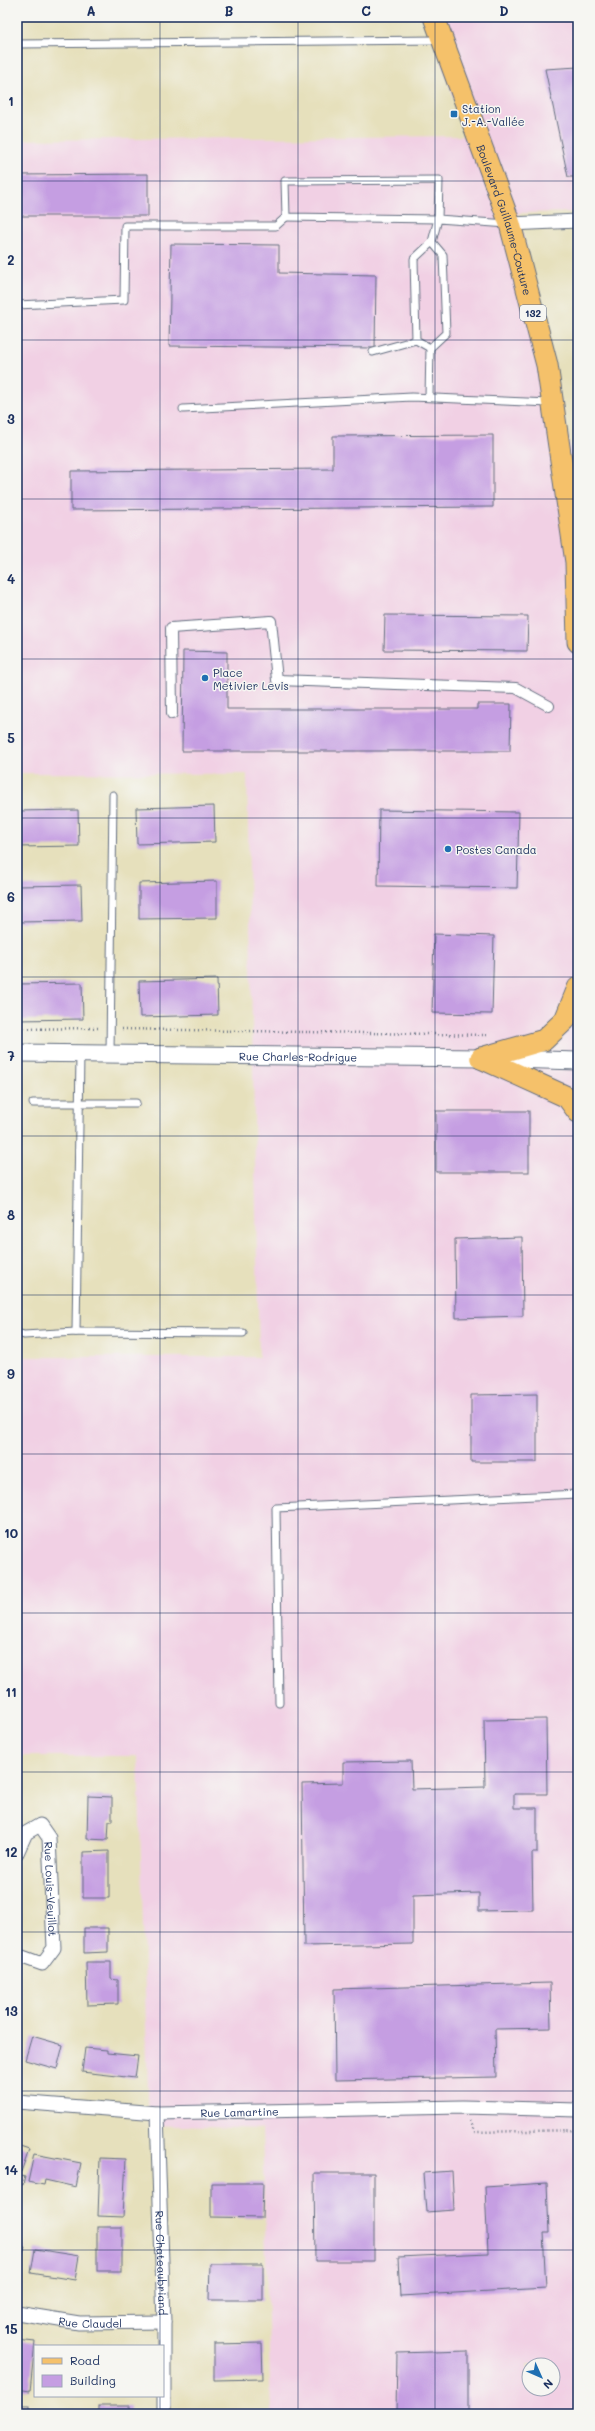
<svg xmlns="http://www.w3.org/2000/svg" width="595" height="2431" font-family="Mali,sans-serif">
	<rect width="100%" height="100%" fill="#f6f6f2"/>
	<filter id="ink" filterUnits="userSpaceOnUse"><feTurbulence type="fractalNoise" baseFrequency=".025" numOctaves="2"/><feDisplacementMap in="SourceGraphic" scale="8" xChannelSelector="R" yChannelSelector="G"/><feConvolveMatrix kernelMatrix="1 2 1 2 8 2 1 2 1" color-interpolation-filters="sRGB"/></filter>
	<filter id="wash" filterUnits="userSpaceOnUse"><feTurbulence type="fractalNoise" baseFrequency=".012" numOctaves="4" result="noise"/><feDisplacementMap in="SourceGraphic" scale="16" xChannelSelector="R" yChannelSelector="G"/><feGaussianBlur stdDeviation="0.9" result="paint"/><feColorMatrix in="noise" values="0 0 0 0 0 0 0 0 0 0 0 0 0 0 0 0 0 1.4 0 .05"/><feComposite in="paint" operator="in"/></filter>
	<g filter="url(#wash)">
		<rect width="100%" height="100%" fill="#e6e0bc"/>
		<path fill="#f1d0e4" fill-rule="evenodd" d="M426,17H578V212L518,213L578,482V2414H271L262,2129L149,2125L138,1756H17V1357H259L247,774L17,773V140L467,136ZM529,2365H553V2389H529Z"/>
		<g id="blocks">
			<g fill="#c59ee2">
				<polygon points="578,67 578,177 568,177 545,69"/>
				<polygon points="148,174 148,216 17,216 17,175"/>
				<polygon points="171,244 279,245 279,273 376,275 375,348 169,346"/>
				<polygon points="493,435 493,507 71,510 71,471 333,469 333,436"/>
				<polygon points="385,615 528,616 527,651 384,650"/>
				<polygon points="183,651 227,652 227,709 477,709 477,704 511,704 510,751 182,751"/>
				<polygon points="214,806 215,842 137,844 136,808"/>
				<polygon points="78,810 79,846 17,847 17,811"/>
				<polygon points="379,810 519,812 517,888 378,886"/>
				<polygon points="217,881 217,918 139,919 139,883"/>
				<polygon points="81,885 82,921 17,922 17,886"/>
				<polygon points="434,934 494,936 492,1014 432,1013"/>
				<polygon points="217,979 218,1015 140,1017 139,981"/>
				<polygon points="82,983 83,1019 17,1020 17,984"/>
				<rect x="436" y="1111" width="93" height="61"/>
				<polygon points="522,1237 523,1316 456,1318 455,1239"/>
				<polygon points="537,1394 537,1462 471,1462 471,1395"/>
				<polygon points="546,1719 547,1794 514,1794 514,1808 537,1808 537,1853 532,1853 533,1910 479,1911 479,1893 413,1895 413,1944 304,1946 302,1784 343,1783 343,1762 411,1761 412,1789 485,1787 484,1720"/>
				<polygon points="88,1796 112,1797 112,1821 109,1821 108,1840 87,1839"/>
				<polygon points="109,1851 109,1898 83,1898 83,1852"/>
				<polygon points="84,1928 108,1928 108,1952 84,1953"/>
				<polygon points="86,1962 111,1962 111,1979 118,1980 118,2004 87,2005"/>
				<polygon points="550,1983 551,2028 495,2029 496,2077 335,2080 334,1989"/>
				<polygon points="32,2036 63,2045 57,2069 25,2060"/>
				<polygon points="85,2048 107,2050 107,2053 138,2056 135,2078 82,2072"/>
				<polygon points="17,2145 29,2149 21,2172 17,2171"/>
				<polygon points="34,2154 81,2163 76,2187 45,2180 44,2185 28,2182"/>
				<polygon points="100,2158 126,2159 123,2217 98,2216"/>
				<polygon points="452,2171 454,2210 426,2212 423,2173"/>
				<polygon points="314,2173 374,2173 374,2261 315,2261"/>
				<polygon points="17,2175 25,2177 23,2185 17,2183"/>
				<polygon points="211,2183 263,2183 262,2218 211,2217"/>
				<polygon points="547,2183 549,2233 543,2233 546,2288 400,2296 398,2257 488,2253 485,2187"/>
				<rect x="97" y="2227" width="25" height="44"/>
				<polygon points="17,2245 25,2247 18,2270 17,2269"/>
				<polygon points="35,2249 79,2256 75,2280 31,2273"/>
				<polygon points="210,2264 263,2264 263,2300 209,2300"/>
				<polygon points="17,2340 35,2342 30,2391 17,2389"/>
				<polygon points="262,2343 263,2379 214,2380 214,2344"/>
				<polygon points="468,2351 468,2414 396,2414 397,2353"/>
				<rect x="17" y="2405" width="12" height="9"/>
				<rect x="98" y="2406" width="32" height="8"/>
			</g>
		</g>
	</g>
	<g filter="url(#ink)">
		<use href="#blocks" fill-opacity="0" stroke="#626d7f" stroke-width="1"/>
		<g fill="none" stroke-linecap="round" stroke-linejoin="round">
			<g stroke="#626d7f" stroke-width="9">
				<g id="service">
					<polyline points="17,44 440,40"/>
					<polyline points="432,242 443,255 446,333 430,348 416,340 414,259 432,242 438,219 439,180 285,181 286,217 438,219 508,224"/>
					<polyline points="17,305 124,300 125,226 276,226 286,217"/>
					<polyline points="373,352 416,340"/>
					<polyline points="429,397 430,348"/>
					<polyline points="183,409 412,397 550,403"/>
					<polyline points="110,1054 113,795"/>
					<polyline points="33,1103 136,1103"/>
					<polyline points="76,1332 80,1054"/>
					<polyline points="17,1333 24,1335 76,1332 243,1333"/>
					<polyline points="279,1703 276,1508 578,1494"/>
				</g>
			</g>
			<g stroke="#626d7f" stroke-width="12">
				<polyline id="pedestrian" points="172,714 171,628 271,621 277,680 516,688 549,706"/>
			</g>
			<g stroke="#626d7f" stroke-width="15">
				<g id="minor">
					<polyline points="510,224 578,221"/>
					<path id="s1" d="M17,1853L26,1833L40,1825L49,1838L54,1948L42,1964L17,1955"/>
					<path id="s2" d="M17,2102L157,2113L462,2107L578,2110"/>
					<path id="s3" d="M157,2113L164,2322V2414"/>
					<path id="s4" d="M17,2313L79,2323L164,2322"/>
				</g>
			</g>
			<g stroke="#626d7f" stroke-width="19">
				<g id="tertiary">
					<path id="s5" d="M17,1053L481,1058L578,1061"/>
				</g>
			</g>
			<g stroke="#626d7f" stroke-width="23">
				<g id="primary">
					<path id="s6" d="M434,17L510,224L547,365L576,562L578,642"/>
					<polyline points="481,1058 544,1040 565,1020 578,988"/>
					<polyline points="481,1058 567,1097 578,1112"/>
				</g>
			</g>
			<g stroke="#626d7f" stroke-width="2.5" stroke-dasharray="1 3" stroke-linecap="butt">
				<polyline points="17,1029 99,1028"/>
				<polyline points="122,1029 489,1035"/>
				<polyline points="469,2121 475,2132 578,2130"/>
			</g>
			<use href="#service" stroke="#fff" stroke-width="7"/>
			<use href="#pedestrian" stroke="#fff" stroke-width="10"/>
			<use href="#minor" stroke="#fff" stroke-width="13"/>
			<use href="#tertiary" stroke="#fff" stroke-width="17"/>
			<use href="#primary" stroke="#f5c16b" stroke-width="21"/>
		</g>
	</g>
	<path fill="none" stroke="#1b2f5e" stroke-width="1" stroke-opacity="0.55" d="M160,17V2346M298,17V2414M435,17V2414M17,181H578M17,340H578M17,499H578M17,659H578M17,818H578M17,977H578M17,1136H578M17,1295H578M17,1454H578M17,1613H578M17,1772H578M17,1932H578M17,2091H578M17,2250H578M160,2396V2414"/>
	<g fill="#1f6fb2" stroke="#f6f6f2" stroke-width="1.5">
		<rect x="450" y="110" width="8" height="8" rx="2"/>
		<circle cx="205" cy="678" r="4"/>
		<circle cx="448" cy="849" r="4"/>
	</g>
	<g text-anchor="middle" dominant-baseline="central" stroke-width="3" stroke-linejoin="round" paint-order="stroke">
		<rect fill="#f6f6f2" stroke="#5d6b8a" stroke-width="1" x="520" y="305" width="26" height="16" rx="3"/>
		<g font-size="10" font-weight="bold" fill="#1b2f5e">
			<text x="533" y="313">132</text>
		</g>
		<g font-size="11" fill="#1b2f5e" stroke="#f6f6f2" text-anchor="start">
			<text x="462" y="108">Station<tspan x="462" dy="13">J.-A.-Vallée</tspan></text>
			<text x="213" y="672">Place<tspan x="213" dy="13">Metivier Levis</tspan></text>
			<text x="456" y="849">Postes Canada</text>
		</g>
		<g font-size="11" fill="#1b2f5e" stroke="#f6f6f2">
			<text stroke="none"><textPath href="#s6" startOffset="215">Boulevard Guillaume-Couture</textPath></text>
			<text stroke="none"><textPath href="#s5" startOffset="281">Rue Charles-Rodrigue</textPath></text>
			<text stroke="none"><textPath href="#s1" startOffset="105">Rue Louis-Veuillot</textPath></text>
			<text stroke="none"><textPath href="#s2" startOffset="223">Rue Lamartine</textPath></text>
			<text stroke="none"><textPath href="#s3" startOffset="150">Rue Chateaubriand</textPath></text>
			<text stroke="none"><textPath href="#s4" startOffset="74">Rue Claudel</textPath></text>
		</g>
	</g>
	<rect width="595" height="2431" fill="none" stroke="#f6f6f2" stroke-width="44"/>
	<rect x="34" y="2345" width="130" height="52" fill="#f6f6f2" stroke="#9ea6b7"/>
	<rect x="42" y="2358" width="20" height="6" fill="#f5c16b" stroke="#9ea6b7"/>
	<text x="70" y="2365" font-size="12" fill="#1b2f5e">Road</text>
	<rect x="42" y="2375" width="20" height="12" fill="#c59ee2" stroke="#9ea6b7"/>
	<text x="70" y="2385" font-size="12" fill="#1b2f5e">Building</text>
	<g transform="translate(541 2377) rotate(135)"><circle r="19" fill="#f6f6f2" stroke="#9ea6b7"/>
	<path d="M0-3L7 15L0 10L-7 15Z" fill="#1f6fb2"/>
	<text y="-6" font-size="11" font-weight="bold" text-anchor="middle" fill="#1b2f5e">N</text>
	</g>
	<rect x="22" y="22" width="551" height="2387" fill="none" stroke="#1b2f5e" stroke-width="1.5"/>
	<g font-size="13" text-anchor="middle" font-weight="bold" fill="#1b2f5e">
		<text x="91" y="16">A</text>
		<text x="229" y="16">B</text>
		<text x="366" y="16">C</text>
		<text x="504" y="16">D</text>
		<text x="11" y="106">1</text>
		<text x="11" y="265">2</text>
		<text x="11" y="424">3</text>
		<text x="11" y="584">4</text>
		<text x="11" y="743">5</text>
		<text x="11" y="902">6</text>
		<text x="11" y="1061">7</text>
		<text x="11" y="1220">8</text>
		<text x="11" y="1379">9</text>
		<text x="11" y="1538">10</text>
		<text x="11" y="1697">11</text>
		<text x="11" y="1857">12</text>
		<text x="11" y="2016">13</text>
		<text x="11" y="2175">14</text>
		<text x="11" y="2334">15</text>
	</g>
</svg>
